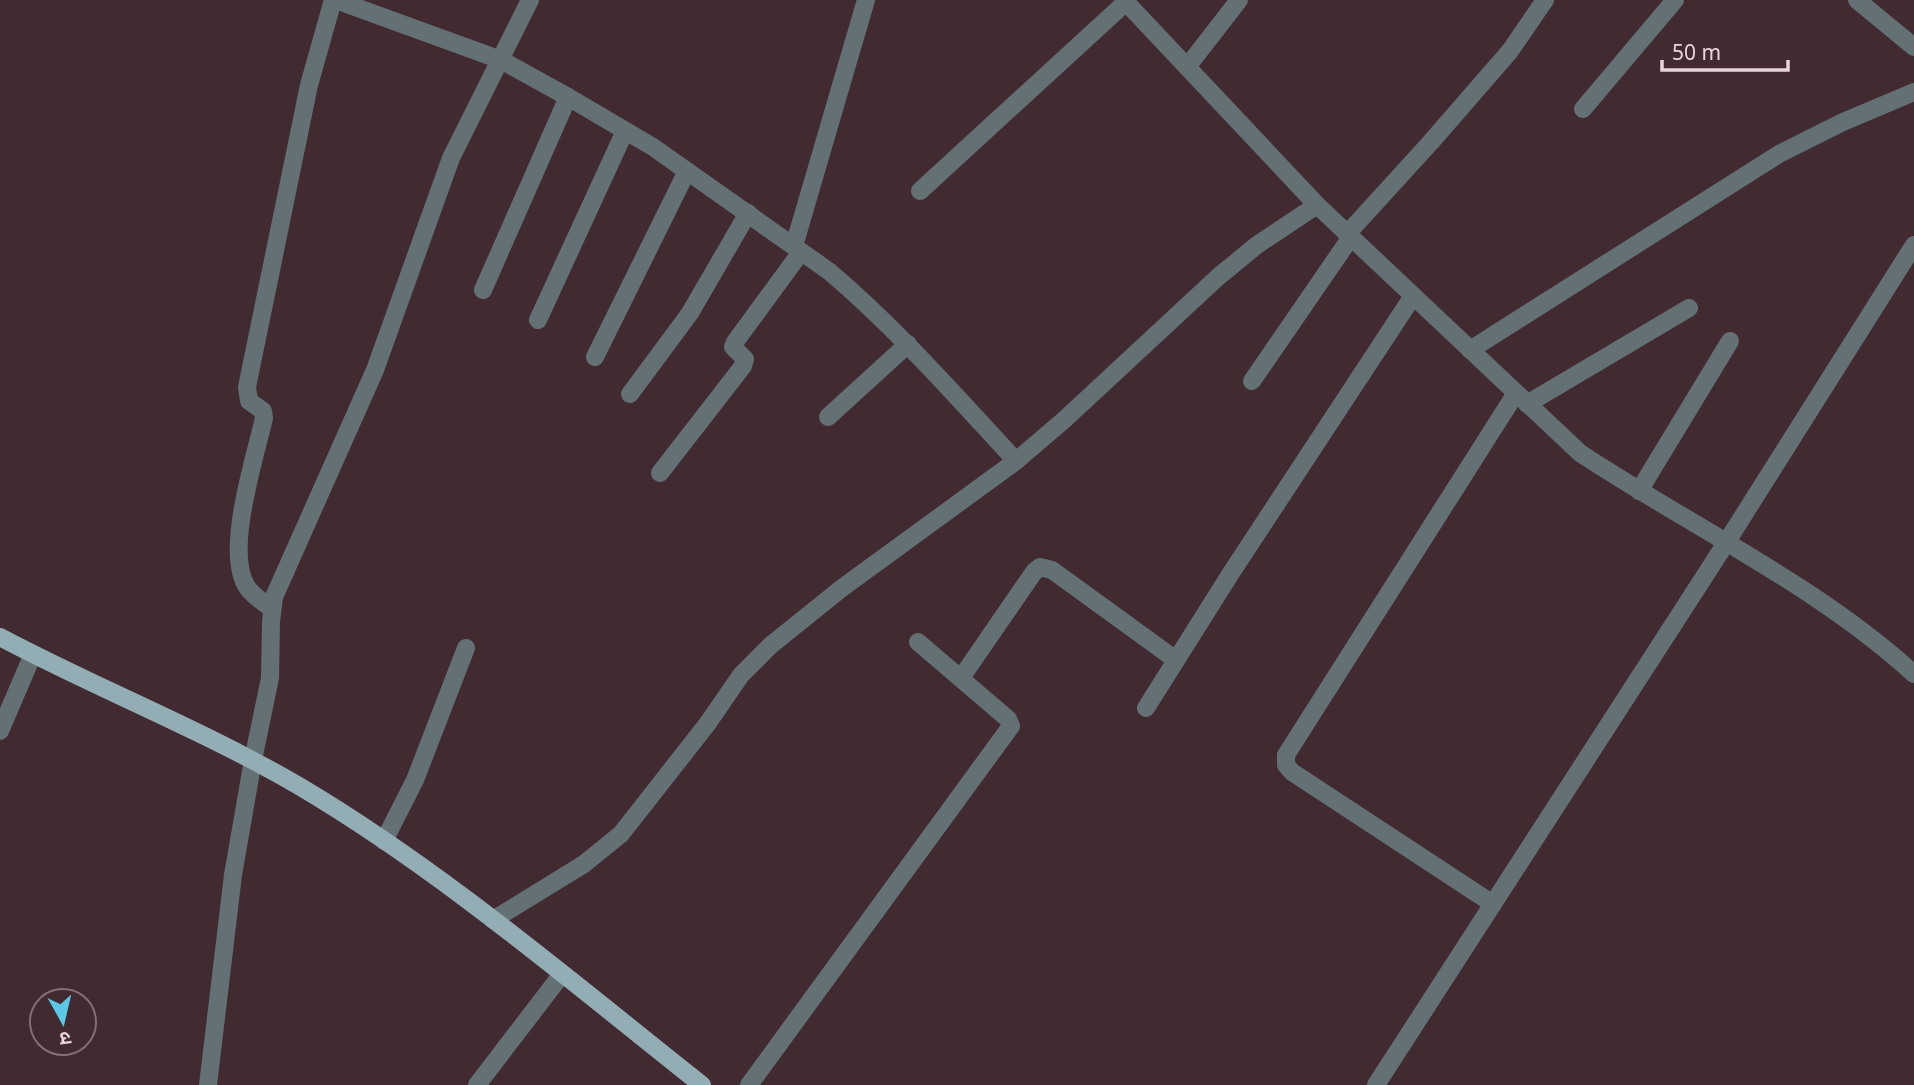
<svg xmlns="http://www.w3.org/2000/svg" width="1914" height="1085" font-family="'Noto Sans','Noto Sans Devanagari',sans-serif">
	<rect width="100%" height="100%" fill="#422b30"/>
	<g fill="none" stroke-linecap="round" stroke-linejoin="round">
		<g stroke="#637074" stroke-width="18">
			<path d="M336,0L501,60L568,97L653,147L830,272C897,329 956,396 1016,461"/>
			<path d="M1124,0L1317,205L1580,453C1692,527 1815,584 1914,674"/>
			<polyline points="1857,0 1914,47"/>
			<polyline points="1187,67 1239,0"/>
			<polyline points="1583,109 1675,0"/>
			<polyline points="920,191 1126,2"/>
			<polyline points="1347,234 1430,143 1510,51 1545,0"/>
			<polyline points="794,246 866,0"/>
			<polyline points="483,290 568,97"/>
			<polyline points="538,320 625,131"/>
			<polyline points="1470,350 1779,154 1843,122 1914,92"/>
			<polyline points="595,357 687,171"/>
			<polyline points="1252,381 1351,237"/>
			<polyline points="630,394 690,313 748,213"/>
			<polyline points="1527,404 1689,308"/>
			<polyline points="828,417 908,344"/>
			<polyline points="660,473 743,366 745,359 733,347 735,342 801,252"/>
			<polyline points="1639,491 1730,341"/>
			<path d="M271,608C263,602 253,596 247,587C224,552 255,458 264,418L263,411L249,401L247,387L309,85L333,0"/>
			<polyline points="961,678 1034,572 1040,567 1052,570 1176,660"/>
			<polyline points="1146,708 1231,573 1413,296"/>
			<polyline points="0,731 33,654"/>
			<polyline points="384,841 415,780 466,648"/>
			<polyline points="1493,904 1292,772 1286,765 1286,755 1516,393"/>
			<polyline points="493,920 584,864 621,834 708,723 741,675 771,645 842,588 1016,461 1064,420 1218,277 1257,245 1317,205"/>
			<polyline points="208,1085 233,875 253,760 270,678 271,622 274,597 375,370 451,158 530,0"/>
			<polyline points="477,1085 562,974"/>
			<polyline points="749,1085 1011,726 1008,719 918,642"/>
			<polyline points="1376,1085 1726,543 1914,245"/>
		</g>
		<path stroke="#93adb5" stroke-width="18" d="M0,637C98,689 203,730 299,786C441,870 573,983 702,1085"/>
	</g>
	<g transform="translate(63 1022) rotate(172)"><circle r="33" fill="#422b30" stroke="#846f74" stroke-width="2"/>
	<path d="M0-5L12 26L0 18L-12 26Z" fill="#5ac8e6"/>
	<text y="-10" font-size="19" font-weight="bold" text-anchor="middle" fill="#e6d6d9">उ</text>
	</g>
	<path d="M1662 60v10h126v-10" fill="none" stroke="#e6d6d9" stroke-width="3.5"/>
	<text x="1672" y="60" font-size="21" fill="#e6d6d9" stroke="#422b30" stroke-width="5" paint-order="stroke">50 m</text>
</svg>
